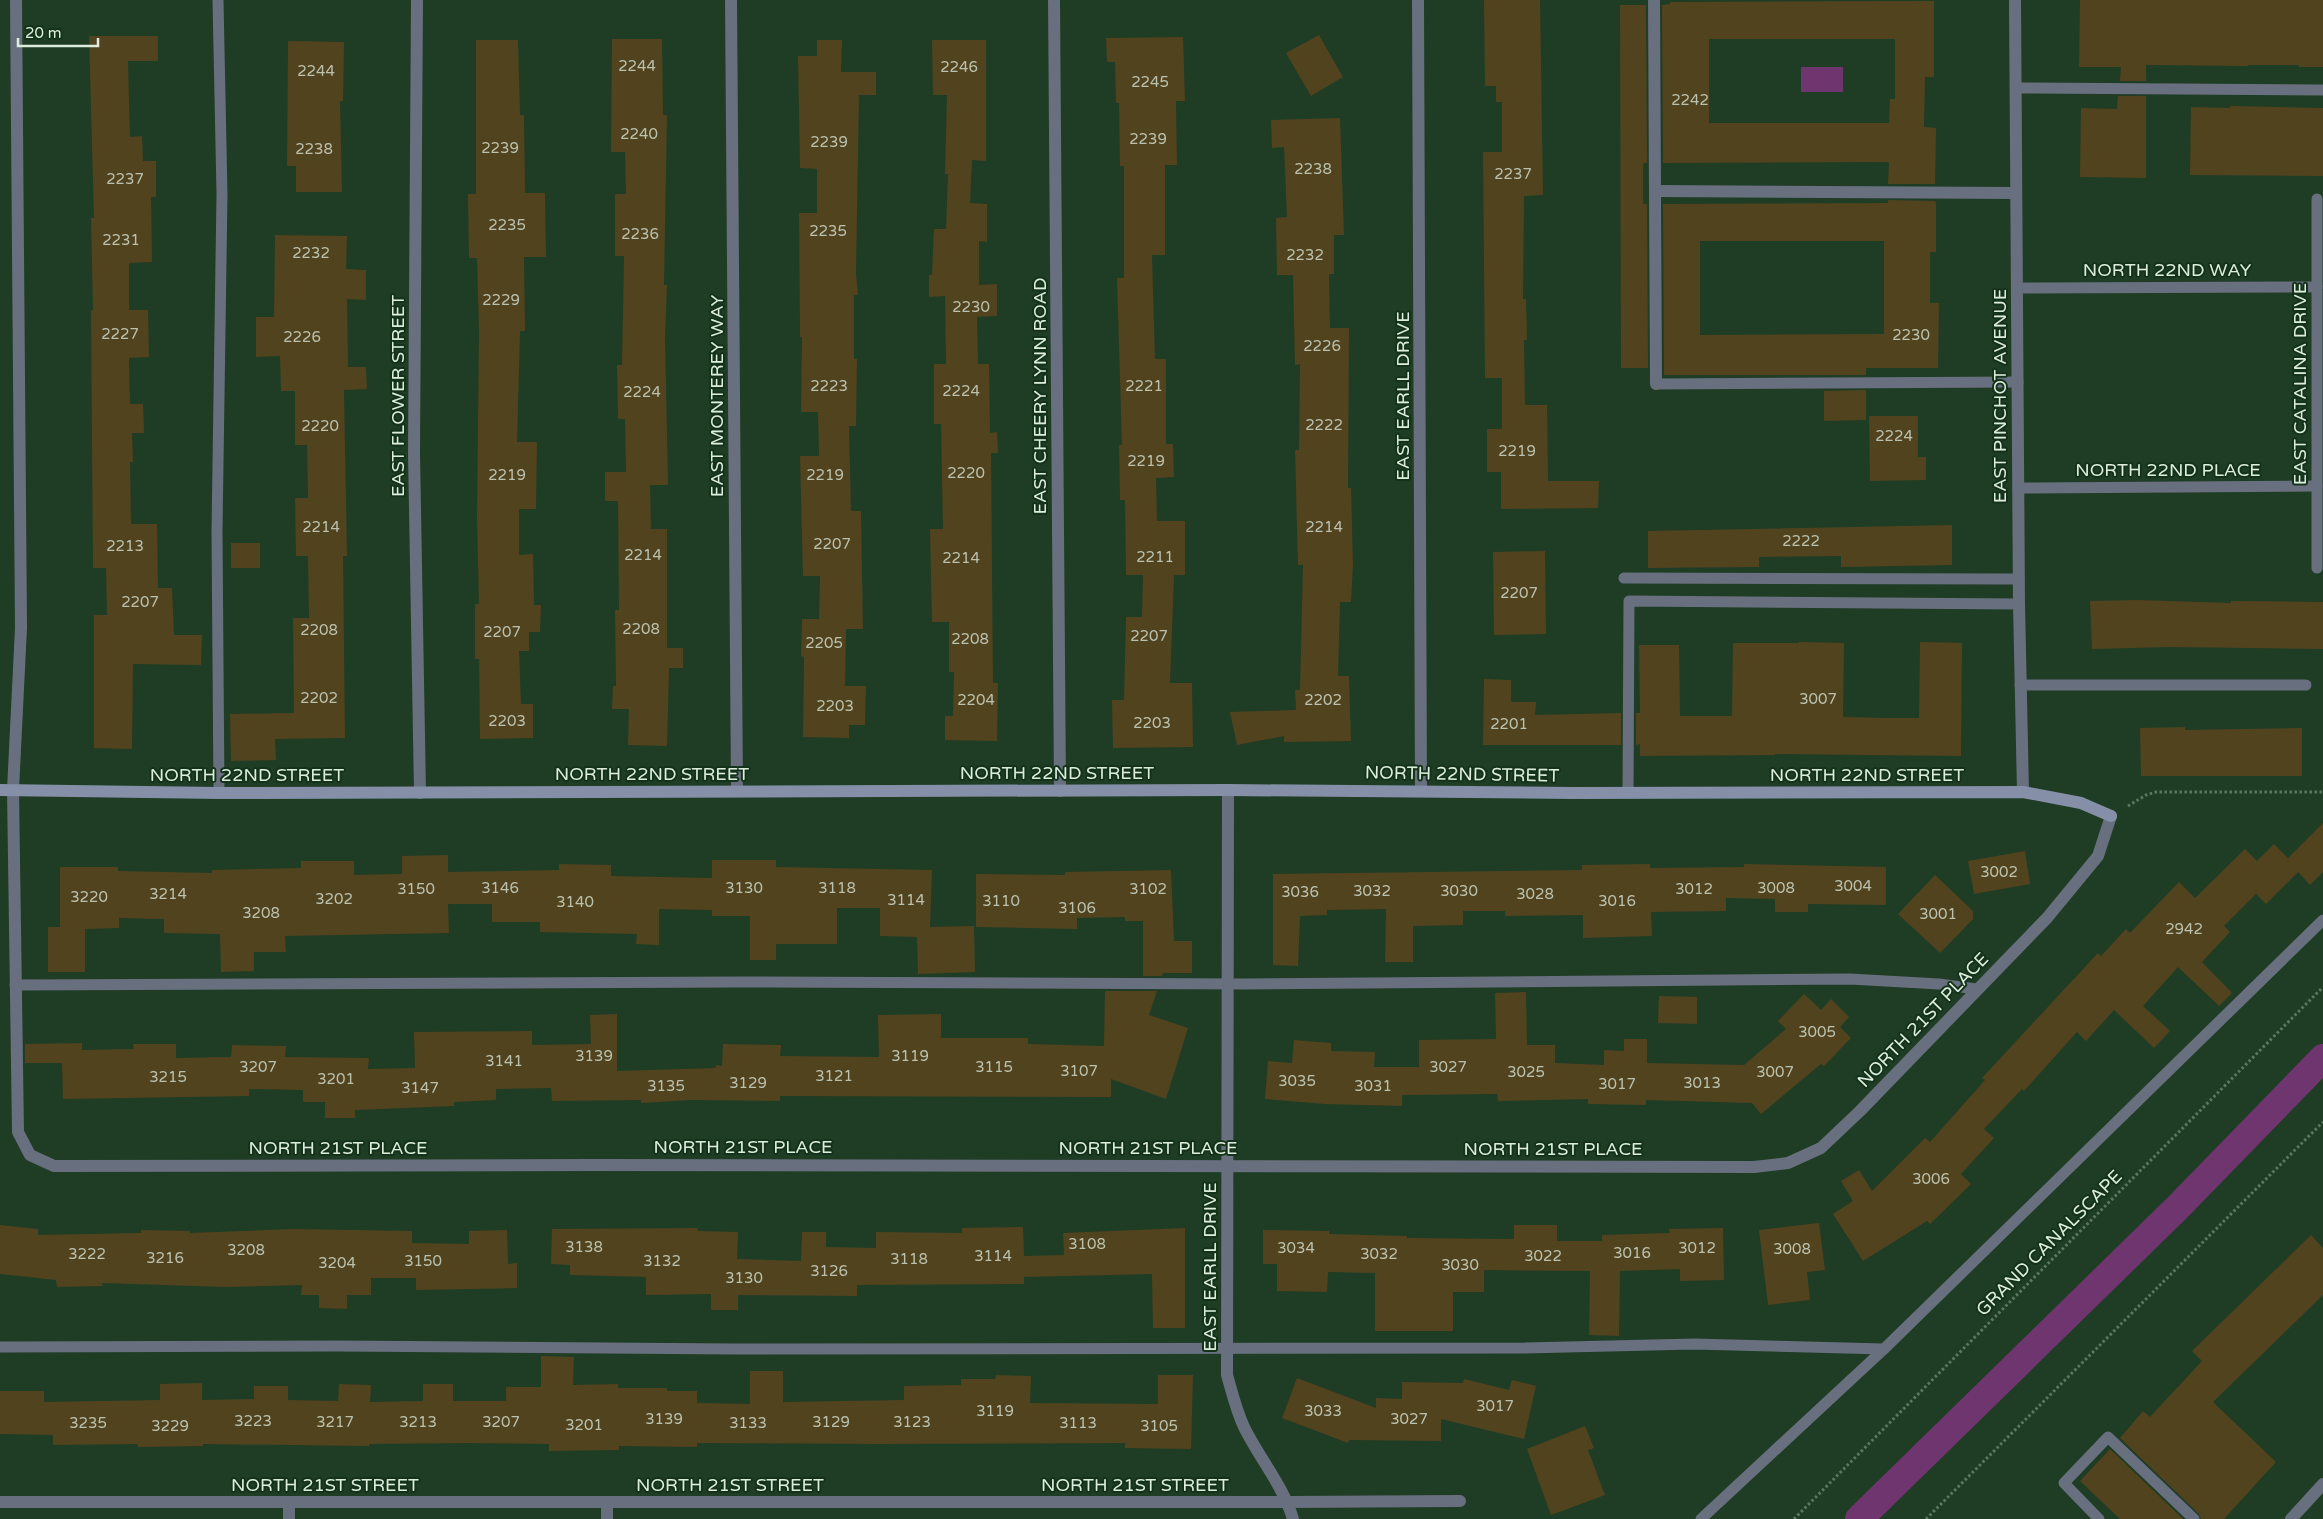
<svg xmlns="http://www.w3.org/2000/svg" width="2323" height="1519" font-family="'Varela Round',sans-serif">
	<rect width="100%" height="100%" fill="#1f3c24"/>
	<rect fill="#6f356e" x="1801" y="67" width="42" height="25"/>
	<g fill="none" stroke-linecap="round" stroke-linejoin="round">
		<polyline stroke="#6f356e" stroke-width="28" points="1859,1519 2179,1206 2323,1058"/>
	</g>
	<g fill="#52431f" fill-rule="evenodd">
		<polygon points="1484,0 1540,0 1543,195 1524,196 1523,299 1526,299 1527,340 1524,340 1525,405 1547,405 1548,481 1599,481 1598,508 1501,509 1501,472 1487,472 1487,429 1502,429 1502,378 1485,378 1483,152 1502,152 1502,102 1496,102 1496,86 1485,86"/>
		<polygon points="2080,0 2323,0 2323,67 2299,67 2299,65 2248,65 2248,66 2146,65 2146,81 2120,81 2121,67 2079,67"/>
		<path d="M1934,1V77H1925L1924,127L1936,128L1935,184H1888L1889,162L1663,163L1662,5L1670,4V2ZM1709,39H1895V99H1890L1889,123H1709Z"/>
		<polygon points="1620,5 1646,5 1647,163 1643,163 1643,204 1647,204 1648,368 1621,368"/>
		<polygon points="1319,35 1343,77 1311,96 1286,53"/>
		<polygon points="89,36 158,36 158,61 128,61 130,137 142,136 143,161 156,161 156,197 151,197 152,262 129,263 129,310 148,310 149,357 129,358 130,404 143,404 144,433 132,433 133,462 130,462 131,524 157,524 158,588 172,588 174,635 202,635 201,665 133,664 132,749 94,748 94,615 107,615 106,568 93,568 91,311 93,310 91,218 94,218"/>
		<polygon points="1183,37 1185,101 1176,101 1177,165 1165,165 1165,255 1152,255 1155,359 1166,359 1166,444 1173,444 1174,477 1156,478 1157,521 1185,521 1185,575 1174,575 1170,683 1192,683 1193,747 1113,748 1112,700 1124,700 1126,617 1142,617 1143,575 1126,575 1125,500 1120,500 1119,445 1122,445 1117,278 1124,278 1124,166 1120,166 1119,103 1116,103 1115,62 1107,62 1106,38"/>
		<polygon points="612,39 662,39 663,115 667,115 664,285 667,285 665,337 668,485 650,485 651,529 667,529 667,648 683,648 683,668 669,668 667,746 628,745 629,709 612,709 613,686 616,686 615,610 619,610 618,501 605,501 605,472 626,472 625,419 618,419 617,365 622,365 624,256 615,256 615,194 626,194 625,152 611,152"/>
		<polygon points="476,40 518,40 520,115 524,115 525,193 545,193 546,257 524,257 525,331 520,331 517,442 537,442 536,509 519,509 519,555 533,554 534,605 541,605 540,632 529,632 529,651 519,651 521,704 533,704 533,738 480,739 479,659 475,659 475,604 479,604 477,519 479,331 477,258 469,258 468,194 476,194"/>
		<polygon points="817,40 842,40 841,72 876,72 876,95 859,95 856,274 858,295 854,295 854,359 857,359 856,426 849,426 851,511 861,511 863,629 846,629 845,686 866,686 865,725 849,725 849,738 803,737 804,657 801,656 802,619 819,619 820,576 803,576 800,456 819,456 818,412 801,412 802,337 800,337 799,213 817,213 817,169 800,168 798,56 817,56"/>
		<polygon points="932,40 986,40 986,161 972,160 970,203 987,204 987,242 979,241 979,285 997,284 997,316 977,317 978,364 989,364 990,433 997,432 998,453 991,453 993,683 998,683 997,741 945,740 945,716 953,716 954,672 949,672 949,622 932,622 930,529 943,529 941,424 934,424 934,364 946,364 945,296 929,297 929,275 932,275 934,229 946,229 948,174 945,174 947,95 933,95"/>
		<polygon points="288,41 344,42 343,101 340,101 342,192 296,192 296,166 287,166"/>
		<polygon points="2118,96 2146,96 2146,178 2080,177 2081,108 2117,109"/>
		<polygon points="2230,106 2323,108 2323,176 2190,175 2191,107 2230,108"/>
		<polygon points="1340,118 1344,235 1334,235 1334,274 1329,274 1330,328 1349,328 1348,488 1351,488 1353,564 1351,602 1340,602 1338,676 1349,676 1351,741 1284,742 1284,736 1237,745 1230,712 1296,710 1295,690 1300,690 1303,565 1298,565 1295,450 1299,450 1300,364 1295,365 1293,275 1277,275 1276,218 1287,217 1284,147 1272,148 1271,120"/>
		<path d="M1888,200L1935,201L1936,203V252H1930V303H1939L1938,368H1866V375H1664L1663,204L1888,203ZM1700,241H1884V334L1700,335Z"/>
		<polygon points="275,235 347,236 346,269 366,270 366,300 347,299 348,367 366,367 367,389 344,390 347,556 343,556 345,738 275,739 276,760 231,761 230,714 294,713 293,618 309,618 308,556 296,556 295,498 308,498 307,445 295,445 295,391 281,391 280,356 256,357 256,317 274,317"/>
		<polygon points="1866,390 1866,420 1824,421 1824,391"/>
		<polygon points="1869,416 1918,416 1918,457 1926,457 1926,480 1870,481"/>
		<polygon points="1952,525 1952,565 1841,567 1841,556 1759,557 1759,567 1648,568 1648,531"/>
		<rect x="231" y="543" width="29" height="25"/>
		<polygon points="1545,551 1546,634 1494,635 1493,552"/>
		<polygon points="2137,600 2231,603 2231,601 2323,602 2323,649 2170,647 2092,649 2090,601"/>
		<polygon points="1799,642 1844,643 1843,717 1887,718 1919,718 1920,642 1962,643 1961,756 1775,754 1775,755 1640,756 1640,744 1636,745 1636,713 1640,713 1639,645 1679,645 1680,716 1732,716 1733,643 1799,643"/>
		<polygon points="1484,679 1511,680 1511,702 1536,702 1535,715 1621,713 1621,745 1483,745"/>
		<polygon points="2185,727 2185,730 2302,728 2302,776 2141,776 2140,728"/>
		<polygon points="2323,823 2323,872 2310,885 2298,872 2266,904 2256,894 2224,926 2230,932 2202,962 2232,993 2219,1006 2178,967 2143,1006 2170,1031 2154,1048 2114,1010 2086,1041 2077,1032 2024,1091 2022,1089 1984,1129 1994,1138 1961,1174 1971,1184 1930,1224 1927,1221 1863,1261 1833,1214 1853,1201 1841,1181 1859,1170 1872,1191 1925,1138 1930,1142 1985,1080 1982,1078 2098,953 2101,956 2126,929 2130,933 2179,882 2195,898 2245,849 2257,861 2274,844 2288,858"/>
		<polygon points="2025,851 2030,884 1974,894 1968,861"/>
		<polygon points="448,855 448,872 559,870 559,864 611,865 611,876 712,878 712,860 776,860 776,867 932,870 930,927 974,926 975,972 918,974 917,937 880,936 880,908 837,908 837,944 776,944 776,960 750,960 750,916 712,916 712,910 659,909 659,945 636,944 637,934 540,932 540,922 492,922 492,904 448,904 449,933 285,936 286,952 254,952 254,971 221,972 220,934 164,933 164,919 119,918 119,928 85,929 85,972 48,972 48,927 60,927 60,867 118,867 118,871 212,873 212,870 301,868 301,861 354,861 354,875 402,874 402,856"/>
		<polygon points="1650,864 1650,868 1744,867 1744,864 1886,867 1886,905 1808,904 1808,912 1775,912 1775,899 1726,898 1726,911 1651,912 1652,936 1583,938 1583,915 1505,916 1505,911 1463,911 1463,925 1413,926 1413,962 1385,962 1386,909 1327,910 1327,915 1300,916 1298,966 1273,965 1273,874 1582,870 1582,865"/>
		<polygon points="1171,870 1174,941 1192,941 1192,973 1163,973 1162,976 1143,976 1143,921 1125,921 1125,917 1077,918 1077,929 976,927 976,874 1065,875 1065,872"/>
		<polygon points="1935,875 1973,911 1973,919 1940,953 1898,914"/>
		<polygon points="1105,991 1157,991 1149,1015 1188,1028 1166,1099 1111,1079 1111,1097 780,1096 780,1101 692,1100 641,1103 641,1100 552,1101 551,1088 496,1089 496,1100 454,1102 454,1106 355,1110 355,1118 325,1118 325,1102 303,1102 303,1090 249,1089 249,1096 63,1099 62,1063 25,1063 25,1044 82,1043 82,1050 134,1049 133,1044 176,1044 176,1058 231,1057 232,1045 286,1046 285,1057 369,1058 368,1069 415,1068 414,1032 532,1031 532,1045 591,1044 590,1015 617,1014 617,1071 716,1068 716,1065 722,1066 723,1044 781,1045 780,1056 879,1057 878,1015 941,1014 941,1038 1028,1038 1028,1044 1104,1046"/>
		<polygon points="1526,992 1527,1045 1555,1045 1555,1063 1604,1065 1604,1050 1624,1051 1624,1039 1647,1039 1647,1063 1744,1065 1786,1029 1778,1021 1804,994 1821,1010 1831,999 1849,1017 1840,1027 1851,1038 1824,1066 1821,1064 1761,1114 1752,1103 1646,1100 1646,1105 1588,1104 1588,1099 1498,1101 1497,1094 1402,1095 1402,1106 1325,1104 1265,1099 1268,1061 1292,1063 1294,1040 1331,1043 1331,1051 1375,1052 1374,1067 1419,1067 1419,1040 1496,1039 1495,993"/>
		<polygon points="1659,996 1697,997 1697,1024 1658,1023"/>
		<polygon points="1819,1223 1825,1270 1807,1272 1810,1300 1768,1305 1759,1230"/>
		<polygon points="0,1225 38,1229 38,1235 141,1233 141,1230 190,1231 190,1233 294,1229 412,1231 412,1243 469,1244 469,1231 507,1230 508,1264 517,1263 517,1288 416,1290 416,1278 371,1278 371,1295 347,1295 347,1309 319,1308 319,1295 301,1295 302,1285 225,1287 102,1283 103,1286 57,1287 56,1280 0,1274"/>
		<polygon points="1514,1225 1557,1225 1557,1241 1602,1241 1602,1235 1670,1233 1669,1229 1723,1228 1724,1280 1680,1281 1680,1269 1620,1271 1619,1336 1589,1335 1590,1271 1484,1270 1484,1292 1453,1292 1453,1331 1375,1331 1375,1273 1328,1272 1327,1292 1277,1291 1277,1264 1263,1264 1263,1230 1329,1231 1329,1234 1407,1236 1407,1238 1514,1239"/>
		<polygon points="1023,1227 1024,1256 1064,1255 1063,1233 1185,1228 1185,1328 1153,1328 1152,1274 1024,1277 1024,1284 857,1285 857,1296 738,1295 738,1310 711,1310 711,1294 646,1295 646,1277 570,1275 570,1265 551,1264 552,1229 697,1228 698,1231 738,1232 737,1259 801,1261 802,1232 826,1232 826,1247 876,1248 876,1232 962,1233 962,1228"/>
		<polygon points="2311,1235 2323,1248 2323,1295 2213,1402 2276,1462 2224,1519 2201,1519 2199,1514 2120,1438 2143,1411 2150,1417 2202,1361 2192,1351"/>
		<polygon points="541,1356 574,1357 573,1385 618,1384 618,1388 667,1388 667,1391 697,1391 697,1403 750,1404 750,1371 783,1371 783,1402 904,1400 904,1386 961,1385 961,1379 995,1379 996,1375 1031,1376 1030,1403 1158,1404 1158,1375 1193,1375 1191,1449 1125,1448 1125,1443 878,1444 697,1443 697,1447 619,1446 619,1450 549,1451 549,1444 466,1443 369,1444 369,1446 203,1444 203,1446 138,1447 138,1444 53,1445 53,1435 0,1434 0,1391 44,1391 44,1402 160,1400 160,1384 202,1383 202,1400 254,1399 254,1386 288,1386 288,1400 338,1401 339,1384 371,1385 370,1402 423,1401 423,1384 453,1384 453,1401 506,1401 506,1387 541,1387"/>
		<polygon points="1297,1378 1376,1408 1376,1398 1402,1399 1402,1382 1463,1383 1464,1379 1509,1390 1512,1380 1536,1386 1524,1439 1441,1419 1441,1441 1349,1440 1348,1443 1282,1418"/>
		<polygon points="1585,1426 1594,1448 1588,1450 1605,1495 1551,1515 1527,1449"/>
		<polygon points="2110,1449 2183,1519 2120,1519 2080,1481"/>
	</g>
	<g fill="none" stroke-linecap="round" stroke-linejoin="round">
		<g stroke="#5e7762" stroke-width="3" stroke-dasharray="2.5 2.5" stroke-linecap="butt">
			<polyline points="2128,806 2146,795 2156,792 2323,792"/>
			<polyline points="1794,1519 2323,987"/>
			<polyline points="1926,1519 2323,1122"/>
		</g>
		<g stroke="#686f7e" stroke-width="11">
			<polyline points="218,0 222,194 217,532 219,793"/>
			<polyline points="2016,88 2323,90"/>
			<polyline points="2317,199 2317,568"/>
			<polyline points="2017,288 2317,287"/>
			<polyline points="1656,384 2018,382"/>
			<polyline points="2018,488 2317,486"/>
			<polyline points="1624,578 2019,579"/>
			<polyline points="2020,685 2306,685"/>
			<polyline points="1628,793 1629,601 2019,604"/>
			<polyline points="15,985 739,982 1246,984 1850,979 1939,984 1976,989"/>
			<polyline points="0,1347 337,1346 736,1349 1525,1348 1694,1344 1884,1349"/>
			<polyline points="1701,1519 1884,1349 2323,920"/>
			<polyline points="2099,1519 2064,1483 2108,1437 2194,1519"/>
		</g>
		<g stroke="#686f7e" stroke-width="12">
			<polyline points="16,0 21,628 13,790 18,1132 30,1155 54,1166 593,1165 1754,1167 1788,1163 1821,1148 1860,1111 2047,918 2098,856 2111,816"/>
			<polyline points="417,0 414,452 420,793"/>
			<polyline points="731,0 737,791"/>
			<polyline points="1054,0 1060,791"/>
			<polyline points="1418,0 1421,791"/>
			<polyline points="1654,0 1656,384"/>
			<polyline points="2015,0 2019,604 2023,792"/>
			<polyline points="1655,191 2016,193"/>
			<path d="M1228,790L1227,1375C1232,1392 1236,1410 1244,1427C1259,1458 1283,1485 1293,1519"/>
			<polyline points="0,1502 1288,1502 1460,1501"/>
			<polyline points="607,1502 607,1519"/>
			<polyline points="289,1503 289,1519"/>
			<polyline points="2291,1519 2323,1484"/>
		</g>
		<polyline stroke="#858fa7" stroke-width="12" points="0,790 219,793 1228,790 1574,793 2023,792 2081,803 2111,816"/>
	</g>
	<g text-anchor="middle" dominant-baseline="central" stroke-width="4" stroke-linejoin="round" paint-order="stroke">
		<g font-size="15" fill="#bac2ae">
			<text x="637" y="66">2244</text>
			<text x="959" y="67">2246</text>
			<text x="316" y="71">2244</text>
			<text x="1150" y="82">2245</text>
			<text x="1690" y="100">2242</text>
			<text x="639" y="134">2240</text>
			<text x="1148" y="139">2239</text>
			<text x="829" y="142">2239</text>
			<text x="500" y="148">2239</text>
			<text x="314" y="149">2238</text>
			<text x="1313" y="169">2238</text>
			<text x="1513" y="174">2237</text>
			<text x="125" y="179">2237</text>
			<text x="507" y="225">2235</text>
			<text x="828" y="231">2235</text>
			<text x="640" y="234">2236</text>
			<text x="121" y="240">2231</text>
			<text x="311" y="253">2232</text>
			<text x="1305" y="255">2232</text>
			<text x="501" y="300">2229</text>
			<text x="971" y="307">2230</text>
			<text x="120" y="334">2227</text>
			<text x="1911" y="335">2230</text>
			<text x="302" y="337">2226</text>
			<text x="1322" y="346">2226</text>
			<text x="829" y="386">2223</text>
			<text x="1144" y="386">2221</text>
			<text x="961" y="391">2224</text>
			<text x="642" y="392">2224</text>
			<text x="1324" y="425">2222</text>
			<text x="320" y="426">2220</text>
			<text x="1894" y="436">2224</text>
			<text x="1517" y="451">2219</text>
			<text x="1146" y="461">2219</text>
			<text x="966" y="473">2220</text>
			<text x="507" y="475">2219</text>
			<text x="825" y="475">2219</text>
			<text x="321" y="527">2214</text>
			<text x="1324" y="527">2214</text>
			<text x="1801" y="541">2222</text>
			<text x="832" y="544">2207</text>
			<text x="125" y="546">2213</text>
			<text x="643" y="555">2214</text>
			<text x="1155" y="557">2211</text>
			<text x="961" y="558">2214</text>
			<text x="1519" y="593">2207</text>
			<text x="140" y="602">2207</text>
			<text x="641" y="629">2208</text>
			<text x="319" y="630">2208</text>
			<text x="502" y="632">2207</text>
			<text x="1149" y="636">2207</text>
			<text x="970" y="639">2208</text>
			<text x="824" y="643">2205</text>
			<text x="319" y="698">2202</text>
			<text x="1818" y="699">3007</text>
			<text x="976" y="700">2204</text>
			<text x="1323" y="700">2202</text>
			<text x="835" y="706">2203</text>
			<text x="507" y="721">2203</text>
			<text x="1152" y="723">2203</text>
			<text x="1509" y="724">2201</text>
			<text x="1999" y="872">3002</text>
			<text x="1853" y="886">3004</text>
			<text x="500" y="888">3146</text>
			<text x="744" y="888">3130</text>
			<text x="837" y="888">3118</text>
			<text x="1776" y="888">3008</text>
			<text x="416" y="889">3150</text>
			<text x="1148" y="889">3102</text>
			<text x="1694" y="889">3012</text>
			<text x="1372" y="891">3032</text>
			<text x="1459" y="891">3030</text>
			<text x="1300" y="892">3036</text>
			<text x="168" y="894">3214</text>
			<text x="1535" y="894">3028</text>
			<text x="89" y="897">3220</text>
			<text x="334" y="899">3202</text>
			<text x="906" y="900">3114</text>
			<text x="1001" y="901">3110</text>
			<text x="1617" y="901">3016</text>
			<text x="575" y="902">3140</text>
			<text x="1077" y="908">3106</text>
			<text x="261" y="913">3208</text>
			<text x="1938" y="914">3001</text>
			<text x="2184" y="929">2942</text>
			<text x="1817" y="1032">3005</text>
			<text x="594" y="1056">3139</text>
			<text x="910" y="1056">3119</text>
			<text x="504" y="1061">3141</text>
			<text x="258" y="1067">3207</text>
			<text x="994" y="1067">3115</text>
			<text x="1448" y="1067">3027</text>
			<text x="1079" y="1071">3107</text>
			<text x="1526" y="1072">3025</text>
			<text x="1775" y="1072">3007</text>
			<text x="834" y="1076">3121</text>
			<text x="168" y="1077">3215</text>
			<text x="336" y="1079">3201</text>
			<text x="1297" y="1081">3035</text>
			<text x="748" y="1083">3129</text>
			<text x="1702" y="1083">3013</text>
			<text x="1617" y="1084">3017</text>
			<text x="666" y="1086">3135</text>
			<text x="1373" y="1086">3031</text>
			<text x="420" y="1088">3147</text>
			<text x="1931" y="1179">3006</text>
			<text x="1087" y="1244">3108</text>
			<text x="584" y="1247">3138</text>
			<text x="1296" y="1248">3034</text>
			<text x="1697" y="1248">3012</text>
			<text x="1792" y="1249">3008</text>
			<text x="246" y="1250">3208</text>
			<text x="1632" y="1253">3016</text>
			<text x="87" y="1254">3222</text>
			<text x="1379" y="1254">3032</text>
			<text x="993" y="1256">3114</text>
			<text x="1543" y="1256">3022</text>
			<text x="165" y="1258">3216</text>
			<text x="909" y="1259">3118</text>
			<text x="423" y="1261">3150</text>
			<text x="662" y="1261">3132</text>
			<text x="337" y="1263">3204</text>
			<text x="1460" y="1265">3030</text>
			<text x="829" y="1271">3126</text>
			<text x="744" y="1278">3130</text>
			<text x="1495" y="1406">3017</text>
			<text x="995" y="1411">3119</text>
			<text x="1323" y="1411">3033</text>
			<text x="664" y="1419">3139</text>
			<text x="1409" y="1419">3027</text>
			<text x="253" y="1421">3223</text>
			<text x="335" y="1422">3217</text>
			<text x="418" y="1422">3213</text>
			<text x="501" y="1422">3207</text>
			<text x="831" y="1422">3129</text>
			<text x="912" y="1422">3123</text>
			<text x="88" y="1423">3235</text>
			<text x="748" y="1423">3133</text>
			<text x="1078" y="1423">3113</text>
			<text x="584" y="1425">3201</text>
			<text x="170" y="1426">3229</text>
			<text x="1159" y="1426">3105</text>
		</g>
		<g font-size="18" fill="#dcedde" stroke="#14321a">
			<text x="2167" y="270">NORTH 22ND WAY</text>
			<text transform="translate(2300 384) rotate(-90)">EAST CATALINA DRIVE</text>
			<text transform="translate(398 396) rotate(-90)">EAST FLOWER STREET</text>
			<text transform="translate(717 396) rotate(-90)">EAST MONTEREY WAY</text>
			<text transform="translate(1040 396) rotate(-90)">EAST CHEERY LYNN ROAD</text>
			<text transform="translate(1403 396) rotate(-90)">EAST EARLL DRIVE</text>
			<text transform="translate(2000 396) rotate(-90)">EAST PINCHOT AVENUE</text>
			<text x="2168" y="470">NORTH 22ND PLACE</text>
			<text x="1057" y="773">NORTH 22ND STREET</text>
			<text x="652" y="774">NORTH 22ND STREET</text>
			<text transform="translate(1462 774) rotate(1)">NORTH 22ND STREET</text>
			<text x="247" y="775">NORTH 22ND STREET</text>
			<text x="1867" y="775">NORTH 22ND STREET</text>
			<text transform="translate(1923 1020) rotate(-46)">NORTH 21ST PLACE</text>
			<text x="743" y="1147">NORTH 21ST PLACE</text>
			<text x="338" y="1148">NORTH 21ST PLACE</text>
			<text x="1148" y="1148">NORTH 21ST PLACE</text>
			<text x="1553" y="1149">NORTH 21ST PLACE</text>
			<text transform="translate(2049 1243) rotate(-45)">GRAND CANALSCAPE</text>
			<text transform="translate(1210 1267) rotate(-90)">EAST EARLL DRIVE</text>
			<text x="325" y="1485">NORTH 21ST STREET</text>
			<text x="730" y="1485">NORTH 21ST STREET</text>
			<text x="1135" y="1485">NORTH 21ST STREET</text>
		</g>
	</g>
	<path d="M18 38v8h80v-8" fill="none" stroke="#dcedde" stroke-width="2.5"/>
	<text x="25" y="38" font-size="15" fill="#dcedde" stroke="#14321a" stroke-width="4" paint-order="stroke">20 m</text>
</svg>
